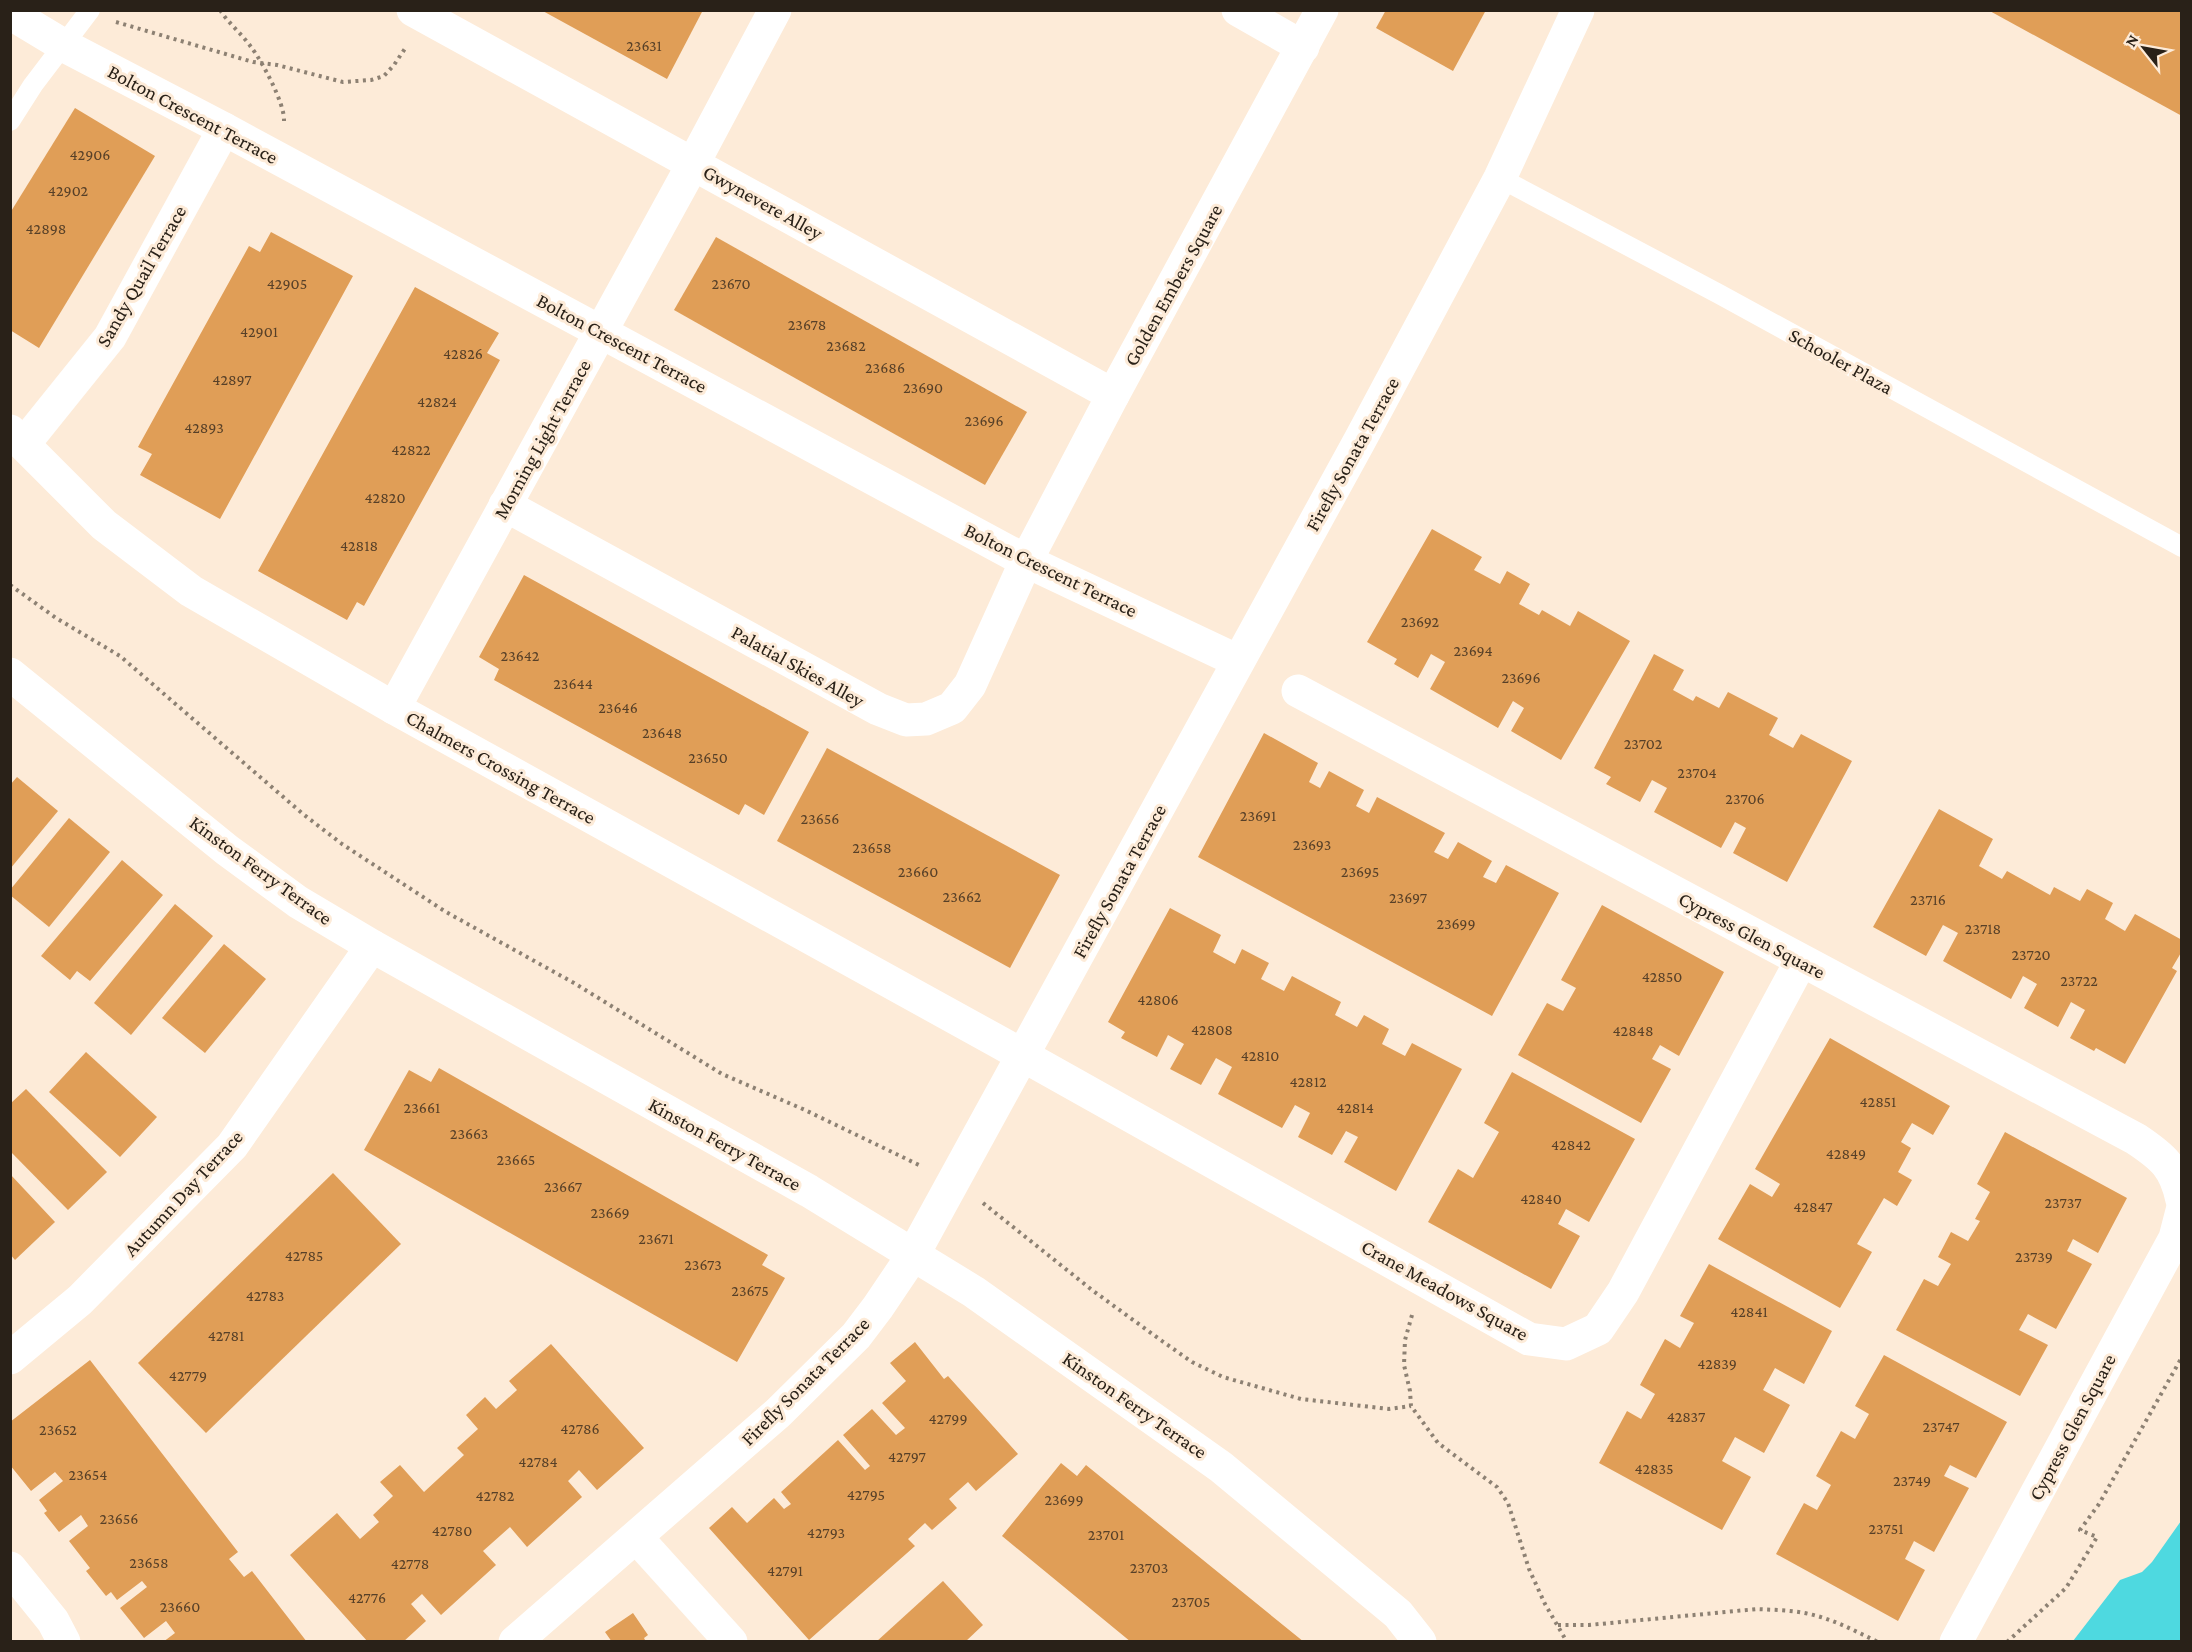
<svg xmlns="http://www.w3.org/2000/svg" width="2192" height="1652" font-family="'Crimson Pro',serif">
	<rect width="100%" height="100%" fill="#fdebd8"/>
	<polygon fill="#4ed9e0" points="2181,1521 2181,1641 2073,1641 2120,1580 2142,1572 2152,1562"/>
	<g fill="#e09e57">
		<polygon points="541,10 703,10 667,79"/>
		<polygon points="1386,10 1486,10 1453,71 1376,28"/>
		<polygon points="1988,10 2182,10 2182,116"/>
		<polygon points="75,108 155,156 39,348 10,330 10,213"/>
		<polygon points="271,232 353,276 220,519 140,475 152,454 138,447 249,246 260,252"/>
		<polygon points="716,237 1027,412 985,485 674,310"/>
		<polygon points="415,287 499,333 487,353 500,360 364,606 357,602 347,620 258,571"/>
		<polygon points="1432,529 1482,557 1474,570 1500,584 1507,571 1530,584 1519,604 1539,615 1542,610 1570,626 1578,611 1630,641 1561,760 1511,731 1524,708 1513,701 1498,728 1430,689 1445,662 1431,654 1418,678 1394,664 1397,659 1367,642"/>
		<polygon points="524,575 809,732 764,815 745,804 739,815 494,680 499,669 479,657"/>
		<polygon points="1654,654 1684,670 1673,690 1693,701 1696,696 1719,708 1728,692 1778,718 1769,735 1793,748 1801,734 1852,761 1787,882 1733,853 1746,828 1735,822 1721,848 1654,812 1667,788 1652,780 1640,802 1606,784 1611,777 1594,768"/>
		<polygon points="1264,733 1318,763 1309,782 1320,788 1329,771 1364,790 1356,806 1369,813 1377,797 1445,833 1434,852 1448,859 1458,842 1492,861 1483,877 1496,883 1506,865 1559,893 1492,1016 1198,857"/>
		<polygon points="827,748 1060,875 1010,968 777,841"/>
		<polygon points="17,777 58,811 10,869 10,785"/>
		<polygon points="1939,809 1993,839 1979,866 2002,879 2007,871 2050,895 2054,887 2080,901 2087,889 2113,903 2105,919 2125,931 2135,914 2182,940 2182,951 2172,968 2177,971 2125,1064 2096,1048 2094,1051 2070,1038 2085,1010 2071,1002 2058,1027 2024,1008 2037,984 2023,976 2011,999 1943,961 1958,933 1943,925 1926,956 1873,927"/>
		<polygon points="69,818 110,852 49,927 10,895 10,890"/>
		<polygon points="122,860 163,895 90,981 77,971 70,980 41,956"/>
		<polygon points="175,904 213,936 131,1035 94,1003"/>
		<polygon points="1602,905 1724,972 1679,1056 1660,1045 1652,1059 1671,1069 1641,1123 1518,1055 1547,1003 1563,1011 1576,988 1561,980"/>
		<polygon points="1170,908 1221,935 1213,952 1235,964 1242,949 1269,963 1261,979 1284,991 1292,976 1341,1002 1335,1015 1357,1027 1364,1015 1389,1029 1382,1044 1405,1056 1412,1043 1462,1069 1396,1191 1344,1162 1358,1137 1346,1131 1332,1155 1298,1137 1310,1113 1295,1105 1282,1128 1218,1094 1232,1067 1216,1058 1201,1085 1170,1069 1184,1044 1168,1035 1157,1057 1121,1038 1125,1032 1108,1022"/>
		<polygon points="224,944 266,979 205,1053 162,1018"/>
		<polygon points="1830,1038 1950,1106 1933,1135 1912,1123 1901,1142 1911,1148 1898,1172 1912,1180 1897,1206 1884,1198 1857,1244 1872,1252 1840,1308 1718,1239 1750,1184 1772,1197 1780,1184 1755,1169"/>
		<polygon points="86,1052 157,1117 120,1157 49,1092"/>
		<polygon points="439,1068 768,1255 762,1265 785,1278 737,1362 364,1150 409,1070 431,1082"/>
		<polygon points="1512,1072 1635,1139 1589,1222 1566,1209 1558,1224 1580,1236 1551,1289 1428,1222 1458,1169 1473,1178 1499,1132 1484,1123"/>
		<polygon points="26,1089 107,1172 68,1210 10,1151 10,1104"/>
		<polygon points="2005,1132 2127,1198 2098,1253 2073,1239 2067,1251 2092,1264 2056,1329 2028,1314 2019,1330 2048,1345 2020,1396 1896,1330 1924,1279 1938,1286 1951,1264 1938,1257 1951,1232 1968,1241 1980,1221 1975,1219 1990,1192 1977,1184"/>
		<polygon points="333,1173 401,1244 206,1433 138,1363"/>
		<polygon points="10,1174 55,1222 15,1260 10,1254"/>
		<polygon points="1709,1264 1832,1331 1804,1384 1775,1368 1763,1390 1790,1405 1764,1453 1735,1437 1722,1461 1751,1477 1722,1530 1599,1463 1627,1411 1641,1419 1655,1394 1640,1385 1665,1339 1680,1348 1694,1323 1680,1316"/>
		<polygon points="915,1342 944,1379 948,1376 1018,1454 976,1491 968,1482 949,1499 957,1508 932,1530 925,1523 908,1539 915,1546 809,1640 709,1528 732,1507 747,1523 774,1498 784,1509 791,1504 781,1492 838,1440 865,1470 870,1466 843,1435 872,1409 896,1435 905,1428 882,1403 906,1381 890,1363"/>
		<polygon points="551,1344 644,1448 597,1490 579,1470 568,1481 582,1497 527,1547 510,1527 483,1551 496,1565 441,1615 422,1594 411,1604 426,1621 403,1642 368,1642 290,1555 337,1513 360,1539 379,1522 373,1515 393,1496 380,1482 400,1465 424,1492 464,1455 457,1448 478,1429 466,1415 485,1397 496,1409 517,1390 509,1381"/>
		<polygon points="1884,1355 2007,1422 1976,1478 1950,1465 1944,1476 1969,1488 1934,1552 1914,1541 1905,1559 1925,1570 1898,1621 1776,1554 1804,1503 1817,1510 1831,1485 1816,1476 1841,1431 1855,1439 1869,1414 1855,1406"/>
		<polygon points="90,1360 238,1552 229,1559 244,1577 252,1571 307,1642 163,1642 175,1633 166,1621 144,1638 120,1608 147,1587 142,1581 117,1600 111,1592 106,1596 86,1571 90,1568 69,1541 88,1526 81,1515 59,1532 44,1513 47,1511 39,1500 63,1481 55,1472 31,1491 10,1465 10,1422"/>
		<polygon points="1061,1463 1077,1476 1086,1465 1304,1642 1131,1642 1002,1536"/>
		<polygon points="943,1581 983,1625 965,1642 876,1642"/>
		<polygon points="633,1613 648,1635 644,1638 646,1642 612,1642 605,1632"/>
	</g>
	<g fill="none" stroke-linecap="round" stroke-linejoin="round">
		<g stroke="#8d8173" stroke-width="4" stroke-dasharray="3 4.5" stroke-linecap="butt">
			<path d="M220,10C229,24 242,34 251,47C262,61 285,104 284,121"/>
			<polyline points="116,22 253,62 277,65 343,82 371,80 384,76 394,65 406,47"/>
			<polyline points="10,585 56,618 120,656 303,814 342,844 446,912 574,983 722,1074 805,1110 921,1166"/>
			<polyline points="983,1203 1092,1290 1162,1341 1192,1362 1223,1377 1301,1399 1389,1409 1411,1406"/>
			<polyline points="1412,1315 1405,1340 1404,1365 1410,1391 1411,1406 1438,1443 1497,1487 1508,1503 1529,1569 1545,1604 1567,1642"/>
			<path d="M1558,1625H1589L1757,1609C1774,1610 1792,1610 1809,1614C1833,1619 1855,1631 1878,1642"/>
			<polyline points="2007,1642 2066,1588 2097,1537 2080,1530 2099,1504 2182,1357"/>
		</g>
		<g stroke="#fff" stroke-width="20">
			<polyline points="10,121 33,85 90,10"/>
			<polyline points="1500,178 1719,294 2182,547"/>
		</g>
		<g stroke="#fff" stroke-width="33">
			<polyline points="413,10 1113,395"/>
			<polyline points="1238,10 1303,47"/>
			<polyline points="10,13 63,45 224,129 1026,561 1238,661"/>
			<polyline points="10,431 104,525 191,591 394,708 997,1041 1529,1339 1566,1344 1598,1329 1623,1292 1801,961"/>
			<polyline points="24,444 110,337 224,129"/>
			<polyline points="505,505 878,709 906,720 926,719 952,708 970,685 1026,561 1113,395 1322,10"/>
			<polyline points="10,674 227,850 298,902 372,946 809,1191 974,1292 1221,1467 1398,1614 1420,1642"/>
			<path d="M1298,691L2136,1139C2163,1157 2175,1167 2182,1200"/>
			<polyline points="394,708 693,164 775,10"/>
			<polyline points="10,1358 80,1300 232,1146 372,946"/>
			<polyline points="637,1538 731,1642"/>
			<polyline points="10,1568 53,1621 64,1642"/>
			<polyline points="515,1642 778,1413 856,1336 878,1307 913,1255 1360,440 1500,178 1578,10"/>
			<polyline points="1956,1642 2175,1238 2182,1211"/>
		</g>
	</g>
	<g text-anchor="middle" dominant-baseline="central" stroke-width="6" stroke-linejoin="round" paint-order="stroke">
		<g font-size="16" fill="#574028">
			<text x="644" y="45">23631</text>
			<text x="90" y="154">42906</text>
			<text x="68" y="190">42902</text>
			<text x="46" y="228">42898</text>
			<text x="287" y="283">42905</text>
			<text x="731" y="283">23670</text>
			<text x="807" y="324">23678</text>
			<text x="259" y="331">42901</text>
			<text x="846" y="345">23682</text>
			<text x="463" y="353">42826</text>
			<text x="885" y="367">23686</text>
			<text x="232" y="379">42897</text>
			<text x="923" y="387">23690</text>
			<text x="437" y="401">42824</text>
			<text x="984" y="420">23696</text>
			<text x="204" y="427">42893</text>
			<text x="411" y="449">42822</text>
			<text x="385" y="497">42820</text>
			<text x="359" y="545">42818</text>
			<text x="1420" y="621">23692</text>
			<text x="1473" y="650">23694</text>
			<text x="520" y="655">23642</text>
			<text x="1521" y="677">23696</text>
			<text x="573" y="683">23644</text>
			<text x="618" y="707">23646</text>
			<text x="662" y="732">23648</text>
			<text x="1643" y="743">23702</text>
			<text x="708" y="757">23650</text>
			<text x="1697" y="772">23704</text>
			<text x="1745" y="798">23706</text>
			<text x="1258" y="815">23691</text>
			<text x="820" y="818">23656</text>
			<text x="1312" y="844">23693</text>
			<text x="872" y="847">23658</text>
			<text x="918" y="871">23660</text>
			<text x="1360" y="871">23695</text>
			<text x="962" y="896">23662</text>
			<text x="1408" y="897">23697</text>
			<text x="1928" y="899">23716</text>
			<text x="1456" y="923">23699</text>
			<text x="1983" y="928">23718</text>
			<text x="2031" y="954">23720</text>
			<text x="1662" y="976">42850</text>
			<text x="2079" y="980">23722</text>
			<text x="1158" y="999">42806</text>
			<text x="1212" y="1029">42808</text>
			<text x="1633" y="1030">42848</text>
			<text x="1260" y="1055">42810</text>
			<text x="1308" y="1081">42812</text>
			<text x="1878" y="1101">42851</text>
			<text x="422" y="1107">23661</text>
			<text x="1355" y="1107">42814</text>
			<text x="469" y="1133">23663</text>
			<text x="1571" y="1144">42842</text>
			<text x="1846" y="1153">42849</text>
			<text x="516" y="1159">23665</text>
			<text x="563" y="1186">23667</text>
			<text x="1541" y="1198">42840</text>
			<text x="2063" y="1202">23737</text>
			<text x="1813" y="1206">42847</text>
			<text x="610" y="1212">23669</text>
			<text x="656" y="1238">23671</text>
			<text x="304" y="1255">42785</text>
			<text x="2034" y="1256">23739</text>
			<text x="703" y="1264">23673</text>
			<text x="750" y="1290">23675</text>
			<text x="265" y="1295">42783</text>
			<text x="1749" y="1311">42841</text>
			<text x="226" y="1335">42781</text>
			<text x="1717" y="1363">42839</text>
			<text x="188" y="1375">42779</text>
			<text x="1686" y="1416">42837</text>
			<text x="948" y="1418">42799</text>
			<text x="1941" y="1426">23747</text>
			<text x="580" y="1428">42786</text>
			<text x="58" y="1429">23652</text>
			<text x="907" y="1456">42797</text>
			<text x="538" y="1461">42784</text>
			<text x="1654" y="1468">42835</text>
			<text x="88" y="1474">23654</text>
			<text x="1912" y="1480">23749</text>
			<text x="866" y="1494">42795</text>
			<text x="495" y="1495">42782</text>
			<text x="1064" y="1499">23699</text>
			<text x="119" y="1518">23656</text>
			<text x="1886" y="1528">23751</text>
			<text x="452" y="1530">42780</text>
			<text x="826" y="1532">42793</text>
			<text x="1106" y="1534">23701</text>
			<text x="149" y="1562">23658</text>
			<text x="410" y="1563">42778</text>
			<text x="1149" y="1567">23703</text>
			<text x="785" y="1570">42791</text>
			<text x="367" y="1597">42776</text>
			<text x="1191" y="1601">23705</text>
			<text x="180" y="1606">23660</text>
		</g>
		<g font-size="20" fill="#292118" stroke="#fdebd8">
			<text transform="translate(193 114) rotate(28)">Bolton Crescent Terrace</text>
			<text transform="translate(763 202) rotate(29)">Gwynevere Alley</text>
			<text transform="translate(141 276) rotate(-60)">Sandy Quail Terrace</text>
			<text transform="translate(1173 285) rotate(-61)">Golden Embers Square</text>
			<text transform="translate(622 343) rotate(28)">Bolton Crescent Terrace</text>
			<text transform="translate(1841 361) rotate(29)">Schooler Plaza</text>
			<text transform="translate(542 439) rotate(-61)">Morning Light Terrace</text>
			<text transform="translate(1352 454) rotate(-61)">Firefly Sonata Terrace</text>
			<text transform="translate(1051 570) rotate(26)">Bolton Crescent Terrace</text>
			<text transform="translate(798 666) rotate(29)">Palatial Skies Alley</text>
			<text transform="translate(501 767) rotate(29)">Chalmers Crossing Terrace</text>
			<text transform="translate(261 870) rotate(36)">Kinston Ferry Terrace</text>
			<text transform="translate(1119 881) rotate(-61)">Firefly Sonata Terrace</text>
			<text transform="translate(1752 935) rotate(28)">Cypress Glen Square</text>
			<text transform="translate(725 1144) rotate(29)">Kinston Ferry Terrace</text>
			<text transform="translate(183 1193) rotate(-47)">Autumn Day Terrace</text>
			<text transform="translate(1445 1290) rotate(29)">Crane Meadows Square</text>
			<text transform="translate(805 1381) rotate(-45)">Firefly Sonata Terrace</text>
			<text transform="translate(1135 1405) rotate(35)">Kinston Ferry Terrace</text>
			<text transform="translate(2072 1427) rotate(-62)">Cypress Glen Square</text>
		</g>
	</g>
	<rect width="2192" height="1652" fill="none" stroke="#292118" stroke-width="24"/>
	<g transform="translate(2144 48) rotate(301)" stroke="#fdebd8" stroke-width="4.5" paint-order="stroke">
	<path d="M0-4.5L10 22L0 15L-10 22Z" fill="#292118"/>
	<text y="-9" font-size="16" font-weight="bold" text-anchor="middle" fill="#292118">N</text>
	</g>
</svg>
